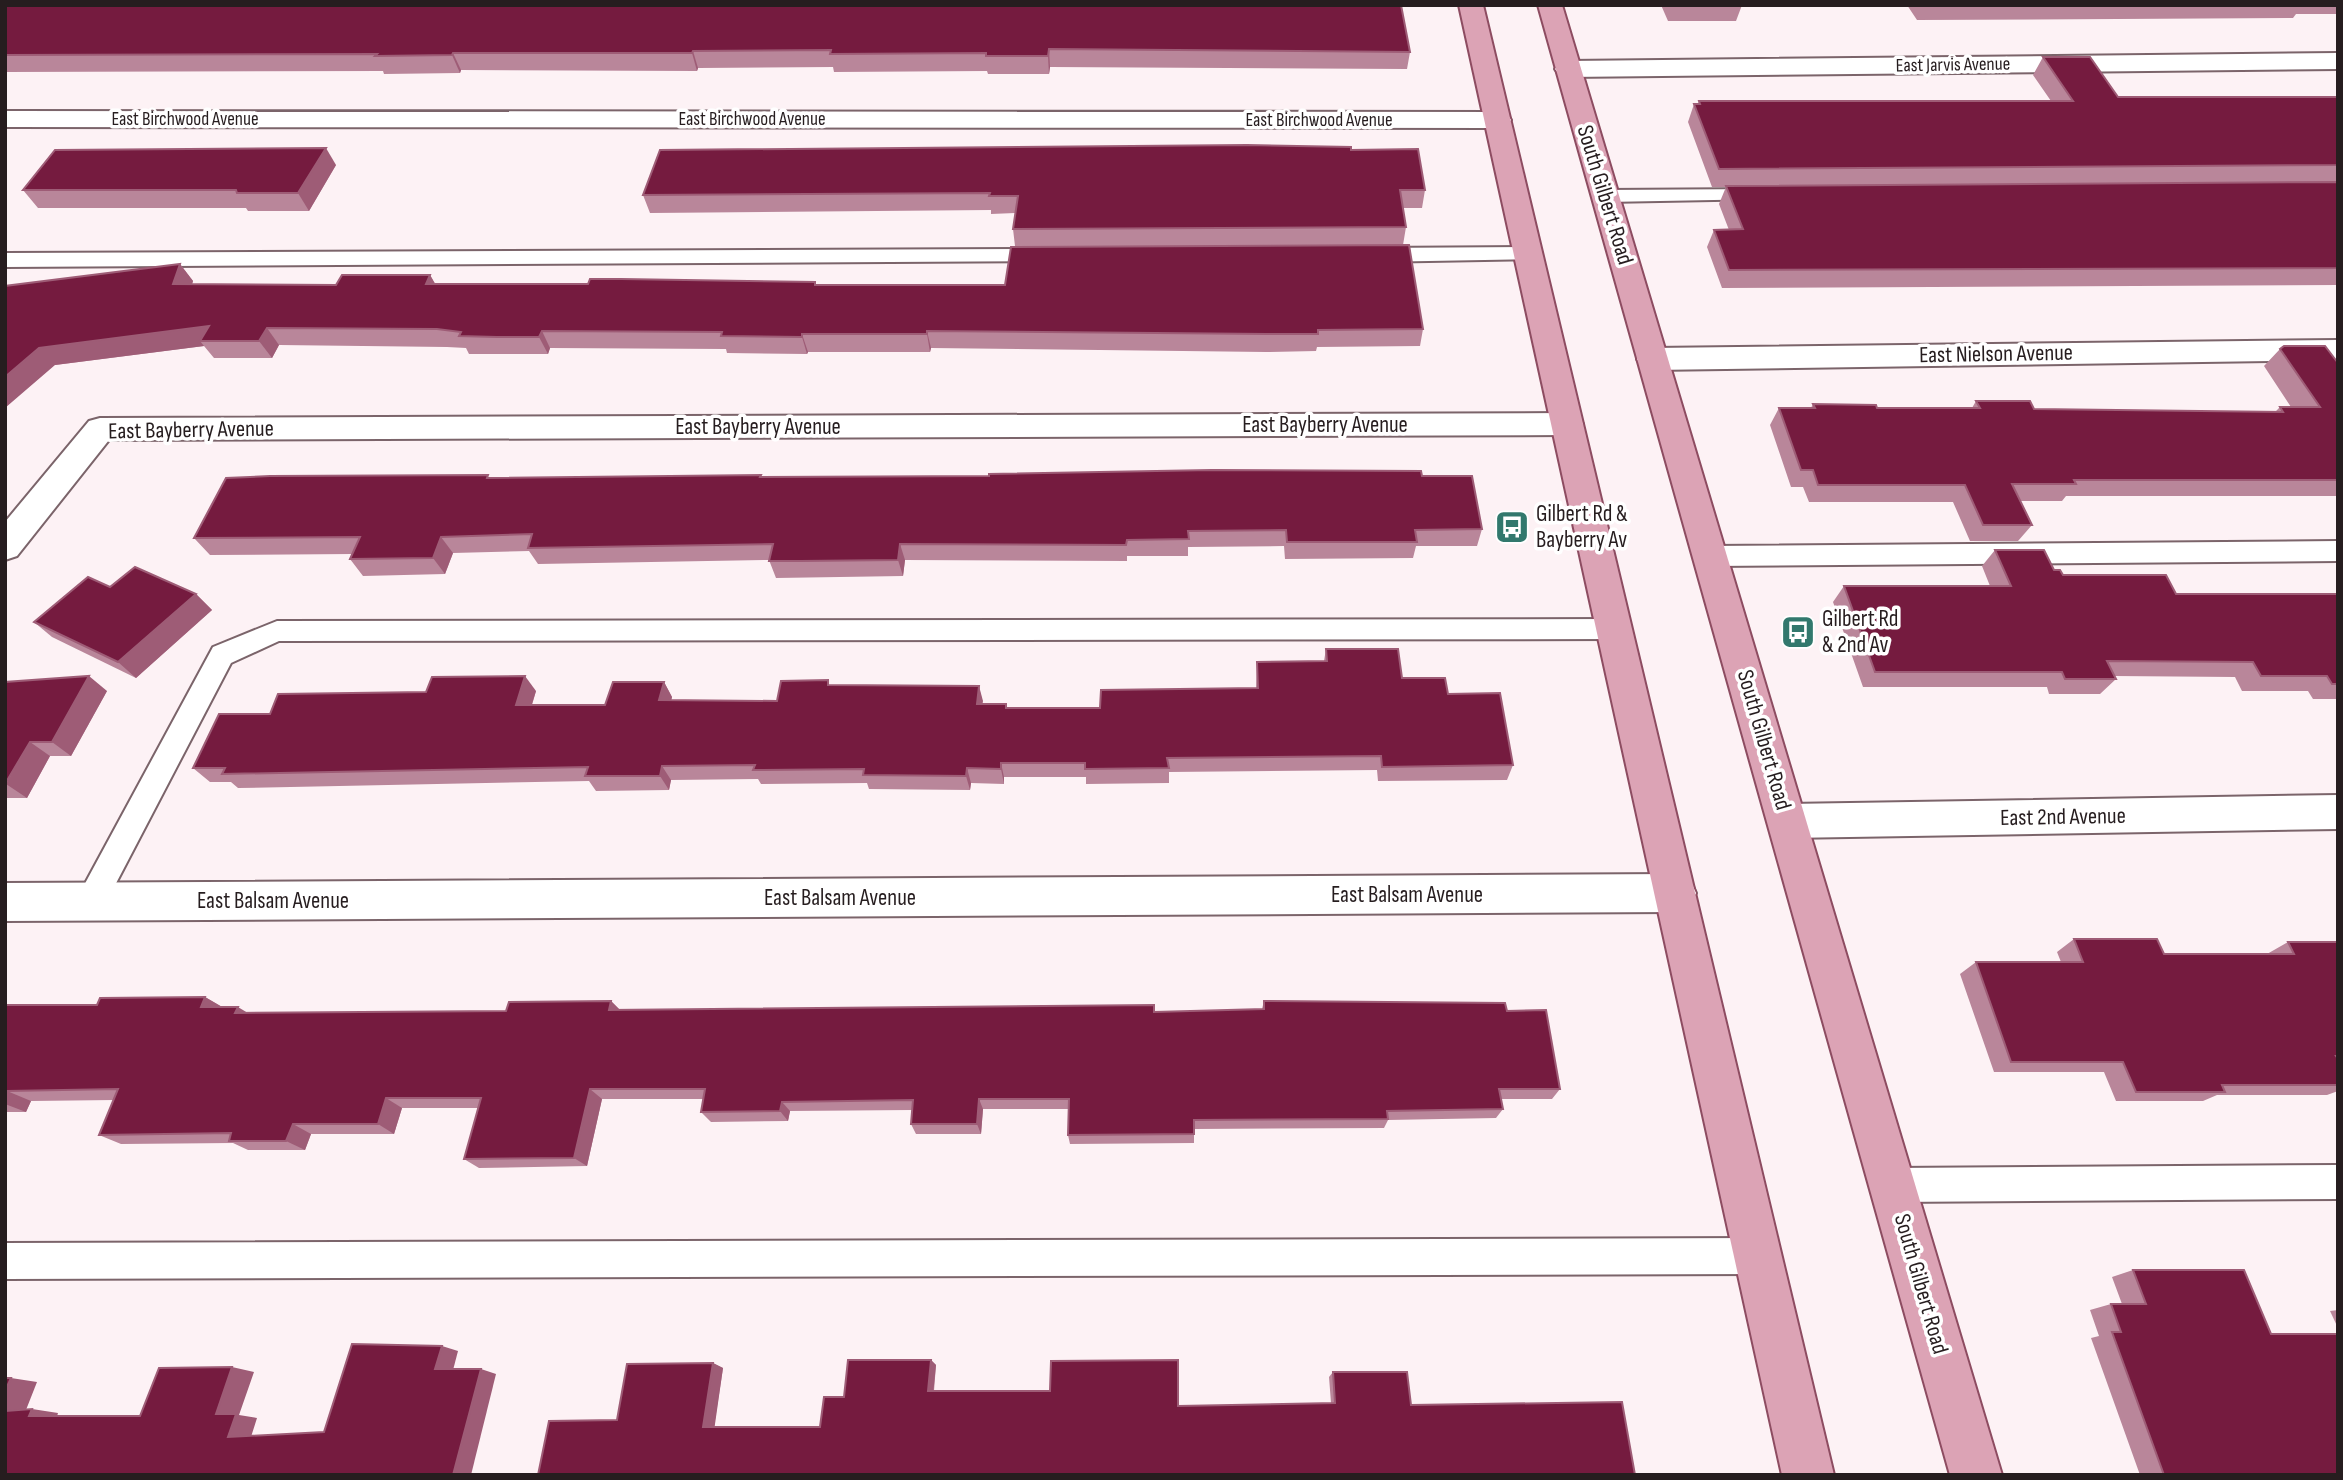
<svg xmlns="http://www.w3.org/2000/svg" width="2343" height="1480" font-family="'Sofia Sans Condensed',sans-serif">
	<rect width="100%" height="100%" fill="#fdf2f5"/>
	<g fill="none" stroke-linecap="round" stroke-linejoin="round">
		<g stroke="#7b646a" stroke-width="4">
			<g id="service">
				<polygon points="1761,189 1768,191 1771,195 1768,199 1606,202 1599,200 1596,196 1599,192 1606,190"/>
				<polygon points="1528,247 1535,249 1539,254 1535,259 1373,262 1366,260 1362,255 1366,250 1373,248"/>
				<polygon points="1046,249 1053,251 1057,256 1053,261 5,267 5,253"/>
				<polygon points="2338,541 2338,561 1711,566 1702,563 1698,556 1702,549 1711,546"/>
				<polygon points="1614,619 1623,622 1627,629 1623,636 1614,639 279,641 231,663 101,912 90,916 79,912 75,902 213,647 277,621"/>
				<polygon points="2338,1165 2338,1199 1893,1202 1881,1197 1876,1185 1881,1173 1893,1168"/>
				<polygon points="1758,1238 1770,1244 1776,1256 1770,1268 1758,1274 5,1279 5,1243"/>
			</g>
		</g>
		<g stroke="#7b646a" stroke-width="4">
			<g id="minor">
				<polygon points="2338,53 2338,69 1568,77 1559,74 1555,69 1559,64 1568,61"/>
				<polygon points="5,111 1498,112 1507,114 1511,120 1507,126 1498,128 5,127"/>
				<polygon points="2338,340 2338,360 1653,370 1642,366 1637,359 1642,352 1653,348"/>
				<polygon points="1567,413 1578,416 1583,424 1578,432 1567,435 109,440 17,556 5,560 5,522 89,421 100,418"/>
				<polygon points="2338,795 2338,829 1788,838 1774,833 1768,821 1774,809 1788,804"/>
				<polygon points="1675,874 1690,880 1696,893 1690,906 1675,912 5,921 5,883"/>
			</g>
		</g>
		<g stroke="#8d4c61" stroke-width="4">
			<g id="primary">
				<polygon points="1459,5 1483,5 1834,1475 1782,1475"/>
				<polygon points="1538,5 1562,5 2002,1475 1950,1475"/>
			</g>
		</g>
		<use href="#service" fill="#fff" fill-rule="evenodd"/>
		<use href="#minor" fill="#fff" fill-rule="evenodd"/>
		<use href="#primary" fill="#dca3b5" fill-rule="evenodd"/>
	</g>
	<g fill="#b9869a">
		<polygon points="5,5 1410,52 1407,69 1050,67 1049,74 988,74 987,71 834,72 833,67 698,68 697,71 461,70 460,73 384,74 383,71 5,72"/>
		<polygon points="1661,5 1742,5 1736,21 1668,21"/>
		<polygon points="1907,5 2338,5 2338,14 2296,14 2293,18 1917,20"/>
		<polygon points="2043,57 2118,97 2338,97 2338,285 1722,288 1707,247 1714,230 1729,230 1719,204 1726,187 1712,187 1688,122 1694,104 1698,104 1699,101 2051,101 2033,75"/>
		<polygon points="1351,150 1425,190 1422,208 1403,208 1406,227 1403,245 1423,329 1420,346 1317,347 1316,351 1266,352 931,348 930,352 808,352 807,354 727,353 726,349 550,348 548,354 469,354 466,348 447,347 279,345 272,358 214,358 204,346 55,365 5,286 180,264 193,281 192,284 336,285 430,275 435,284 815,282 816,285 1005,285 1015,246 1013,229 1015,213 991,214 991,210 650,213 643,195"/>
		<polygon points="336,165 309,211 248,211 246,208 38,208 23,190"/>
		<polygon points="2280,349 2338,363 2338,496 2066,496 2062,501 2020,501 2032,525 2018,541 1970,541 1953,502 1809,502 1803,487 1791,487 1770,425 1779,408 1811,408 1813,404 1877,408 1972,408 1976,401 2034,409 2275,412 2280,407 2291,407 2264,366"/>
		<polygon points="1422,476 1482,529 1477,546 1416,546 1413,558 1285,559 1284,546 1188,547 1188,556 1127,556 1127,561 905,560 903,576 776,578 769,560 538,564 529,551 453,553 445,574 363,576 350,559 352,554 210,555 194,538 491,478"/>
		<polygon points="1995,550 2054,570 2063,575 2176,594 2338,594 2338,699 2313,699 2308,691 2242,691 2235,677 2114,676 2116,679 2100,694 2049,694 2047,687 1863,687 1833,602 1844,586 1990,586 1982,566"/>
		<polygon points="196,594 212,610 136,678 52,637 34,622"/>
		<polygon points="1326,649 1402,678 1448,694 1513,765 1507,780 1378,781 1377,770 1169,772 1169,783 1086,784 1086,777 1004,777 1004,784 971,783 970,790 869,789 867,783 761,784 758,779 671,780 669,790 596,791 589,781 238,788 231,782 210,782 193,768 270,714 426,692 536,691 532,705 605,705 664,682 672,697 671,700 777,701 830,685 979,686 982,704 1007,708 1100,708 1256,688 1257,662 1324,661"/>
		<polygon points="5,682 107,691 71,756 50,756 27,798 5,798"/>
		<polygon points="2074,939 2164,954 2267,954 2288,942 2338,942 2338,1091 2327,1095 2217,1095 2203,1101 2116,1101 2104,1072 1994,1072 1960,974 1976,962 2061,962 2057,952"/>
		<polygon points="205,997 222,1007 248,1013 506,1011 611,1001 620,1010 1154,1012 1262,1009 1264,1001 1507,1011 1560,1089 1552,1099 1501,1099 1503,1109 1496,1118 1388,1120 1384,1128 1194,1129 1194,1143 1070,1144 1068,1135 1069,1109 983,1109 981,1134 916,1134 911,1124 912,1110 790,1111 788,1121 711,1122 701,1112 703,1099 602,1099 587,1166 479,1168 464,1159 478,1108 402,1108 394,1134 311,1134 305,1150 248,1150 233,1143 121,1144 99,1135 114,1100 31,1101 26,1112 5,1112 5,1005 97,1005"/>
		<polygon points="2133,1270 2271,1334 2338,1475 2140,1475 2091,1338 2099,1336 2090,1310 2111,1304 2122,1304 2112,1277"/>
		<polygon points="2338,1310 2338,1328 2330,1311"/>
		<polygon points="931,1360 936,1365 934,1391 1178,1406 1331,1403 1329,1377 1333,1372 1411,1405 538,1475 617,1420 713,1363 723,1368 714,1427 820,1427 844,1397"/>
	</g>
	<g fill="#9e5c76">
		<polygon points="1049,49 1050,67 1049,74 1048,56"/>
		<polygon points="693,51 698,68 697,71 692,53"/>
		<polygon points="453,53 461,70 460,73 452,55"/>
		<polygon points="326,148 336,165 309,211 298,193"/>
		<polygon points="180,264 193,281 187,301 173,284"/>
		<polygon points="430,275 440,292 426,284"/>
		<polygon points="209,326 200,341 204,346 55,365 5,408 5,377 39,348"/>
		<polygon points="267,328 279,345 272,358 259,341"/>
		<polygon points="542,331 550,348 548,354 539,337"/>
		<polygon points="927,331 931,348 930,352 927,334"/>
		<polygon points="802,334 808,352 807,354 802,337"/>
		<polygon points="441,537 453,553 445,574 433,558"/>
		<polygon points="900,544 905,560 903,576 898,560"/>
		<polygon points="196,594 212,610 136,678 118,662"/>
		<polygon points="89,676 107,691 71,756 52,742"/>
		<polygon points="525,676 536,691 527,720 516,705"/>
		<polygon points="664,682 672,697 668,715 659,700"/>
		<polygon points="979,686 983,701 980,719 977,704"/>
		<polygon points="30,742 50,756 27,798 6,784"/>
		<polygon points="1001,763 1004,777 1004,784 1001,769"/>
		<polygon points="662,766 671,780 669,790 660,776"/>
		<polygon points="967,768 971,783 970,790 966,776"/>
		<polygon points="205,997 224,1008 201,1007"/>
		<polygon points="611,1001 622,1012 609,1010"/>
		<polygon points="238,1007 256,1018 235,1013"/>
		<polygon points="590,1089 602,1099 587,1166 574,1158"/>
		<polygon points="7,1091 31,1101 26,1112 5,1104 5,1095"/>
		<polygon points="386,1098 402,1108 394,1134 378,1124"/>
		<polygon points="979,1099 983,1109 981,1134 977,1124"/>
		<polygon points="782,1102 790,1111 788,1121 780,1111"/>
		<polygon points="293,1124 311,1134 305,1150 286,1141"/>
		<polygon points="442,1346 458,1351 452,1374 435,1369"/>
		<polygon points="931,1360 936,1365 933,1395 928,1391"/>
		<polygon points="713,1363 723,1368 714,1431 703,1427"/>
		<polygon points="232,1367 254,1372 239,1415 257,1418 250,1440 228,1437 216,1414"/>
		<polygon points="481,1369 496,1374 471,1475 453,1475"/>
		<polygon points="11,1378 37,1382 24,1415 5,1412 5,1391"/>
		<polygon points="32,1409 58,1413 56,1420 29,1416"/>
	</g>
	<g fill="#751b3f" stroke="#9e5c76" stroke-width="2">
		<polygon points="5,5 1401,5 1410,52 1049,49 1048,56 986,56 986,53 830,54 831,50 693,51 692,53 453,53 452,55 375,56 377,54 5,55"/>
		<polygon points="2043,57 2090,57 2118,97 2338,97 2338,165 1719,169 1694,104 1700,104 1699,101 2073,101"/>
		<polygon points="1247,145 1351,147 1351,150 1418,149 1425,190 1400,190 1406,227 1013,229 1018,196 989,196 990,193 643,195 660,150"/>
		<polygon points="326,148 298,193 237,193 236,190 23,190 55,150"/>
		<polygon points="2338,182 2338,268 1729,270 1714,230 1743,229 1726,186"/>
		<polygon points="1409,245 1423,329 1318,330 1318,334 1267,334 927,331 927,334 802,334 802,337 721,336 722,332 542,331 539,337 497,337 459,336 461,332 437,329 267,328 259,341 200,341 209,326 39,348 5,377 5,286 180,264 173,284 336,285 342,275 430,275 426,284 588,284 590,279 621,279 815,282 815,285 1005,285 1011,247"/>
		<polygon points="2284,346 2325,346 2338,363 2338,480 2074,480 2076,484 2012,484 2032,525 1983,525 1965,485 1818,485 1813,470 1801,470 1779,408 1815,408 1813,404 1876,405 1877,408 1980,408 1976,401 2030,401 2034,409 2283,412 2280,407 2320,407 2280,349"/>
		<polygon points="1212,470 1421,471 1422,476 1472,476 1482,529 1415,530 1417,542 1287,542 1286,530 1188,531 1189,539 1127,540 1126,545 900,544 898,560 800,561 769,561 773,544 528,548 532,534 441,537 433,558 350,559 360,537 194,538 226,478 270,476 488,475 487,478 761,475 760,477 989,476 989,474"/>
		<polygon points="1995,550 2044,550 2054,570 2060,570 2063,575 2166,575 2176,594 2338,594 2338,684 2332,684 2327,676 2261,676 2253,662 2107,661 2116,679 2065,679 2062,672 1875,672 1844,586 2011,586"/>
		<polygon points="135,567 196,594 118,662 34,622 88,577 110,587"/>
		<polygon points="1326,649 1398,649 1402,678 1445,678 1448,694 1500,693 1513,765 1382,767 1381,756 1167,758 1169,768 1085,769 1085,763 1001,763 1001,769 967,768 966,776 863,775 864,769 753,770 755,765 662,766 660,776 585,776 588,767 222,774 225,768 193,768 219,714 270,714 278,694 426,692 432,677 525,676 516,705 605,705 613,682 664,682 659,700 777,701 781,681 828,680 828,685 979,686 977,704 1006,704 1006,708 1100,708 1101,690 1258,688 1257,662 1327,661"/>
		<polygon points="89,676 52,742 30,742 5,784 5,682"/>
		<polygon points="2074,939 2157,939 2164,954 2294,954 2288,942 2338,942 2338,1056 2336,1056 2338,1059 2338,1085 2222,1085 2225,1092 2136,1092 2123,1062 2011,1062 1976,962 2083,962"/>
		<polygon points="205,997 201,1007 238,1007 235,1013 506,1011 509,1002 611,1001 609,1010 1154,1005 1154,1012 1264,1009 1264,1001 1505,1003 1507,1011 1546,1010 1560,1089 1499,1089 1503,1109 1387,1111 1388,1119 1194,1120 1194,1134 1068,1135 1069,1099 979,1099 977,1124 911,1124 913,1100 782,1102 780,1111 701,1112 705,1089 590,1089 574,1158 464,1159 481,1098 386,1098 378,1124 293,1124 286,1141 229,1141 231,1133 99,1135 118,1089 7,1091 5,1095 5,1005 97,1005 100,998"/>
		<polygon points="2133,1270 2244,1270 2271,1334 2338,1334 2338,1475 2164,1475 2112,1332 2121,1332 2111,1304 2146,1304"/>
		<polygon points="352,1344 442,1346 435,1369 481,1369 453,1475 5,1475 5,1411 32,1409 29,1416 140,1416 159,1368 232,1367 216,1414 236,1414 228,1437 324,1432"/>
		<polygon points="848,1360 931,1360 928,1391 1050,1391 1051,1361 1178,1360 1178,1406 1335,1403 1333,1372 1407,1372 1411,1405 1622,1402 1635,1475 538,1475 549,1421 617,1420 627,1364 713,1363 703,1427 820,1427 824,1397 844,1397"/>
		<polygon points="5,1378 11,1378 5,1391"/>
	</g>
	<defs>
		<g id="bus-square" transform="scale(1.75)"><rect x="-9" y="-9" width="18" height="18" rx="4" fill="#32786d" stroke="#fff"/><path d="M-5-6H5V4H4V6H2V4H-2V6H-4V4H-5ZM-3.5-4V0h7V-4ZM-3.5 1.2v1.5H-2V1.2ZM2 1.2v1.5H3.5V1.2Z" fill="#fff"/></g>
	</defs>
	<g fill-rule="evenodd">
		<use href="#bus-square" x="1512" y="527"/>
		<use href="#bus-square" x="1798" y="632"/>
	</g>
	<g text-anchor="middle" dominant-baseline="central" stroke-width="7" stroke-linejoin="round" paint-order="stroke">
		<g font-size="19" fill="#261d1f" stroke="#fff">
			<text transform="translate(1953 65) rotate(-1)">East Jarvis Avenue</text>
			<text x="185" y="119">East Birchwood Avenue</text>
			<text x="752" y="119">East Birchwood Avenue</text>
			<text x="1319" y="120">East Birchwood Avenue</text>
		</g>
		<g font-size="23" fill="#261d1f" stroke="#fff">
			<text transform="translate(1605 195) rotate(73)">South Gilbert Road</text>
			<text transform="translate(1996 354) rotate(-1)">East Nielson Avenue</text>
			<text x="1325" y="425">East Bayberry Avenue</text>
			<text x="758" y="427">East Bayberry Avenue</text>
			<text transform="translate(191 430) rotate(-1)">East Bayberry Avenue</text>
			<text transform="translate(1764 740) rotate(74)">South Gilbert Road</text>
			<text transform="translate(2063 817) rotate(-1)">East 2nd Avenue</text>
			<text x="1407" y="895">East Balsam Avenue</text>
			<text x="840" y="898">East Balsam Avenue</text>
			<text x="273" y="901">East Balsam Avenue</text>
			<text transform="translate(1921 1284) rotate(74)">South Gilbert Road</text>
		</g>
		<g font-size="23" fill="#261d1f" stroke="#fff" text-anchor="start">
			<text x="1536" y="514">Gilbert Rd &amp;<tspan x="1536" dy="26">Bayberry Av</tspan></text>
			<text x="1822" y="619">Gilbert Rd<tspan x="1822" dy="26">&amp; 2nd Av</tspan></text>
		</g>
	</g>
	<rect width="2343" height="1480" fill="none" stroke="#261d1f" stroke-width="14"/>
</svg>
